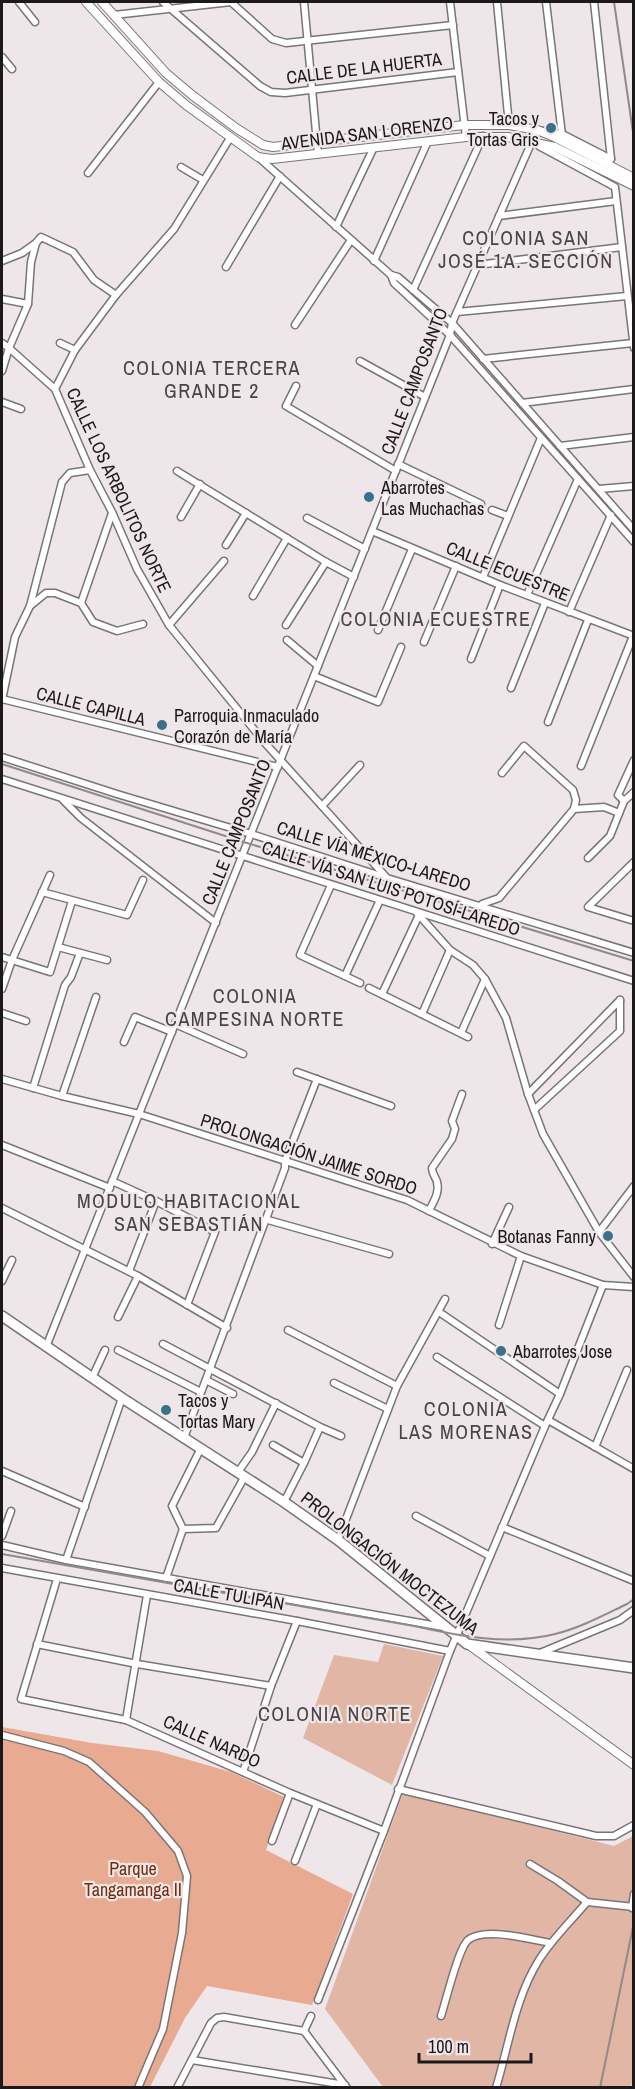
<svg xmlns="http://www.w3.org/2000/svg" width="635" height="2089" font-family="'Archivo Narrow',sans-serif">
	<rect width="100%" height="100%" fill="#efe6e9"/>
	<g fill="#e1b6a5">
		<polygon points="384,1644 443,1656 392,1785 303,1738 334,1655 378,1662"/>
		<polygon points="403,1793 614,1846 633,1836 634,2072 631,2087 383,2087 325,2009"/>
	</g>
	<polygon fill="#e8aa91" points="2,1727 92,1743 158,1751 231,1772 284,1797 266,1850 353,1894 312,2005 207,1986 185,2018 150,2087 2,2087"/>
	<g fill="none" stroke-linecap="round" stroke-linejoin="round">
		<g stroke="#7b7477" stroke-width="9">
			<g id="minor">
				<polyline points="19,2 35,22"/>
				<polyline points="163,2 260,86 271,92 285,93 458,72"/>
				<polyline points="231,2 272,39 286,43 453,25"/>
				<polyline points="304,2 318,154"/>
				<polyline points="450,2 466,137"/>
				<polyline points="497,2 509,125"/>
				<polyline points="546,2 562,135"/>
				<polyline points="594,2 611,159"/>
				<polyline points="114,15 231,2"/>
				<polyline points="2,57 12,69"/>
				<polyline points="539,146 615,187 634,348"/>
				<polyline points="258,157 391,275 394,283 450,335 634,542"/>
				<polyline points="181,167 203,180"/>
				<polyline points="88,173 159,82"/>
				<polyline points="499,216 616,201"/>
				<polyline points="336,227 374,147"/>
				<polyline points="2,261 22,253 36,243"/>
				<polyline points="374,261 428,141"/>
				<polyline points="477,265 622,247"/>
				<polyline points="226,267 280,176"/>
				<polyline points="391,275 398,277 452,323 634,530"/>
				<polyline points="413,290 483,136"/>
				<polyline points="2,299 28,304"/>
				<polyline points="457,312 627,296"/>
				<polyline points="295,325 351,240"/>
				<polyline points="2,343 9,348 55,389 90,470 112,512 137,569 169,625 265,743 387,878"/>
				<polyline points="60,343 75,350"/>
				<polyline points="483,359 633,343"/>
				<polyline points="360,361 425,397"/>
				<polyline points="2,371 9,348 28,304 31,262 36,243 41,237 73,252 94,280 116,295"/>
				<polyline points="296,386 286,406 396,471"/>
				<polyline points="55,389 75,350 116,295 174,229 230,138"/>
				<polyline points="2,402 21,409"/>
				<polyline points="522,403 634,389"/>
				<polyline points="560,446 634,437"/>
				<polyline points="398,464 481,504"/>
				<polyline points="177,471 326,562 354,577"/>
				<polyline points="599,489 634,486"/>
				<polyline points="492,510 508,516"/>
				<polyline points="181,517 200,484"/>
				<polyline points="307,518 365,549"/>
				<polyline points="372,531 500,585 634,636"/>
				<polyline points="226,545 246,513"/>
				<polyline points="483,577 541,438"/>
				<polyline points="527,595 578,479"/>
				<polyline points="253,596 287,538"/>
				<polyline points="81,603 112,513"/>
				<polyline points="30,606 46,593 55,593 81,603 93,622 117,631 143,624"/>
				<polyline points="569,612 611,515"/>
				<polyline points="169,625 224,561"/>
				<polyline points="286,625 326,562"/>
				<polyline points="378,630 412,549"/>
				<polyline points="287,640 318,666"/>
				<polyline points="424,642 456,566"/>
				<polyline points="471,659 500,585"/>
				<polyline points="314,676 378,702 401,647"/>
				<polyline points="511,688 545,603"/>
				<polyline points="2,699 278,767"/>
				<polyline points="2,700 15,637 30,606 62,482 70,473 90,470"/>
				<polyline points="548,722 588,620"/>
				<polyline points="2,757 117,794 251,834 387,878 634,953"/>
				<polyline points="581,766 633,636"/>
				<polyline points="2,779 634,981"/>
				<polyline points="63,800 81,818 216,923"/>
				<polyline points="624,801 618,795 634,760"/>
				<polyline points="322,806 360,765"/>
				<polyline points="574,809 604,807 619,813"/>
				<polyline points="588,858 610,836 624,801 634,792"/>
				<polyline points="634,862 588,907 634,921"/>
				<polyline points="331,885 300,955 360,983"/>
				<polyline points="42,892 127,915 143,880"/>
				<polyline points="482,904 499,898 574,809 576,800 573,790 524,746 502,773"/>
				<polyline points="417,913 450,950 473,965 485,979 506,1018 528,1094 543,1134 599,1232 634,1277"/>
				<polyline points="58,947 107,960"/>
				<polyline points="2,957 50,972 72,901"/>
				<polyline points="345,976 380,900"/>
				<polyline points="369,988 468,1037"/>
				<polyline points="2,989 12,960 50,875"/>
				<polyline points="382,994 419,915"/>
				<polyline points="2,1013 26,1021"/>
				<polyline points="422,1014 450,950"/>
				<polyline points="175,1024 243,1054"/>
				<polyline points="461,1033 485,979"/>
				<polyline points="124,1042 135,1017 172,1032"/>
				<polyline points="297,1072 391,1106"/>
				<polyline points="2,1079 62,1096 139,1114 407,1200 521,1256 603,1285 634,1287"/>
				<polyline points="33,1088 65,985 71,977 80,953"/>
				<polyline points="528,1094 620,1000"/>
				<polyline points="62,1096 96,997"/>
				<polyline points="534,1110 620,1031 620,1000"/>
				<polyline points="2,1145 110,1188"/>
				<polyline points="112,1181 156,1201 215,1232 187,1305"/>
				<polyline points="2,1208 138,1276 227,1328"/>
				<path d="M429,1211C433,1202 440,1193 437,1182C436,1177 432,1175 432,1168L452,1139L455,1129L452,1121L462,1094"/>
				<polyline points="268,1220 389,1254"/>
				<polyline points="599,1232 634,1186"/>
				<polyline points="492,1244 509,1207"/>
				<polyline points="129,1271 156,1201"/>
				<polyline points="2,1281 12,1260"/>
				<polyline points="439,1312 560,1394"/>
				<polyline points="118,1317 138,1276"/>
				<polyline points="499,1325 521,1256"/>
				<polyline points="288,1330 397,1386"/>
				<polyline points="163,1344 320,1427 341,1436"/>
				<polyline points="46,1347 450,335 452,323 537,130 562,134 611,159"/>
				<polyline points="118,1350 201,1392"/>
				<polyline points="437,1357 545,1426"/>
				<polyline points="92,1378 105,1350"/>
				<polyline points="206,1380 233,1394"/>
				<polyline points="334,1383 388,1409"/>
				<polyline points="548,1420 634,1469"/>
				<polyline points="184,1438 285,1168 285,1161 317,1079"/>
				<polyline points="273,1445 304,1463"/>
				<polyline points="595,1447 627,1370"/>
				<polyline points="2,1471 85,1507"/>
				<polyline points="238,1472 252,1452 276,1403"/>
				<polyline points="284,1502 304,1463 320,1427"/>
				<polyline points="416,1516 490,1556"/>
				<polyline points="502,1527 634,1581"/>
				<polyline points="183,1529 216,1528 245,1476"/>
				<polyline points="2,1536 11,1511"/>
				<polyline points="338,1540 397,1386 445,1299"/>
				<polyline points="2,1545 66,1560 443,1627"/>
				<polyline points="66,1560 122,1398"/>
				<polyline points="2,1568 297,1621 450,1651"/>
				<polyline points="166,1578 183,1529 172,1506 201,1448"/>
				<polyline points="57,1579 21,1699 126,1720 290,1793 384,1831"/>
				<polyline points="37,1644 137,1664 271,1686"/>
				<polyline points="540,1653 620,1620 634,1610"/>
				<polyline points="126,1720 147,1595"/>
				<polyline points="2,1735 64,1751 89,1762 145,1812 178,1851 187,1876 182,1933 163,2029 138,2088"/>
				<polyline points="243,1772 271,1686 297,1621"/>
				<polyline points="398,1789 596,1836 614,1836 634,1825"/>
				<polyline points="272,1841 290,1793"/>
				<polyline points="295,1861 317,1804"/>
				<polyline points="530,1864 558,1881 587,1902 634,1907"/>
				<polyline points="632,1908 634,1894"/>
				<polyline points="318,2000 384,1831 450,1651 545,1426 560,1394 603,1285"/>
				<path d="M441,2016C446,2001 458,1949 468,1940C485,1926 531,1940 551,1943"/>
				<polyline points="304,2031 311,2016"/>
				<polyline points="192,2060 345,2085"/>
				<polyline points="177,2088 211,2023 217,2018 224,2017 304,2031 347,2088"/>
				<path d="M496,2088C509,2045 515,1998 539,1960C552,1939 571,1921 587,1902"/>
			</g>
		</g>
		<g stroke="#7b7477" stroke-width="10">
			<g id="tertiary">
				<polyline points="86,2 159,82 186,105 258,157 272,159 466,137 507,137 555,147 634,186"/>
				<polyline points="102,2 166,73 192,95 236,128 263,145 273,147 464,125 509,125 537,130 552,136 634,178"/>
				<polyline points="469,1645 634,1765"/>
			</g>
		</g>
		<g stroke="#7b7477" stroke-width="12">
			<polyline id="secondary" points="2,1316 122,1398 284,1502 338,1540 467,1644 634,1668"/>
		</g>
		<use href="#minor" stroke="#fff" stroke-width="6"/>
		<use href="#tertiary" stroke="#fff" stroke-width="8"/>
		<use href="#secondary" stroke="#fff" stroke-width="9"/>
		<g stroke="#908a8c" stroke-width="2">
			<polyline points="614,2 634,139"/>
			<polyline points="2,764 247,843 634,961"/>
			<path d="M2,1554L414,1626C459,1636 509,1646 555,1634C580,1628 604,1615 627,1604L634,1599"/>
			<polyline points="600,2088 634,1922"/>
		</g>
	</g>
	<g fill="#39708b" stroke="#efe6e9" stroke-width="2">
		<circle cx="551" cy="128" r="6"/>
		<circle cx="369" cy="497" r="6"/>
		<circle cx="162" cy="725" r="6"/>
		<circle cx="608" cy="1236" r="6"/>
		<circle cx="501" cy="1351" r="6"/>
		<circle cx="166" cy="1410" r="6"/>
	</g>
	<g text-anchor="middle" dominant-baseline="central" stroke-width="4.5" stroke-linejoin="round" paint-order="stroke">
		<g font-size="18" fill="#1c191a" stroke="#efe6e9">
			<text transform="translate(364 68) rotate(-7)">CALLE DE LA HUERTA</text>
			<text transform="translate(367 133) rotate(-7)">AVENIDA SAN LORENZO</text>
			<text transform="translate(414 381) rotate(-69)">CALLE CAMPOSANTO</text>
			<text transform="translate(119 490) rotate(65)">CALLE LOS ARBOLITOS NORTE</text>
			<text transform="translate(508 571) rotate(22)">CALLE ECUESTRE</text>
			<text transform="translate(91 706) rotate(14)">CALLE CAPILLA</text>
			<text transform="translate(236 832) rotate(-68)">CALLE CAMPOSANTO</text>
			<text transform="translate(374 856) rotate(17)">CALLE VÍA MÉXICO-LAREDO</text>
			<text transform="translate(391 888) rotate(18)">CALLE VÍA SAN LUIS POTOSÍ-LAREDO</text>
			<text transform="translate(309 1154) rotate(18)">PROLONGACIÓN JAIME SORDO</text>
			<text transform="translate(390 1563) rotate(38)">PROLONGACIÓN MOCTEZUMA</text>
			<text transform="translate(229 1594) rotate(10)">CALLE TULIPÁN</text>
			<text transform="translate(212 1741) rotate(24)">CALLE NARDO</text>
		</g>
		<g font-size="18" fill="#1c191a" stroke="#efe6e9" text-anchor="start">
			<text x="539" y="118" text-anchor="end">Tacos y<tspan x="539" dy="21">Tortas Gris</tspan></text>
			<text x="381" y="487">Abarrotes<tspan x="381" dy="21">Las Muchachas</tspan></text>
			<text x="174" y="715">Parroquia Inmaculado<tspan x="174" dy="21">Corazón de María</tspan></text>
			<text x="596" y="1236" text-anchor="end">Botanas Fanny</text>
			<text x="513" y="1351">Abarrotes Jose</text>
			<text x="178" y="1400">Tacos y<tspan x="178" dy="21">Tortas Mary</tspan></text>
		</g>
		<g font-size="18" fill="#762d09" stroke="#efe6e9">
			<text x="133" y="1868">Parque<tspan x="133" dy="21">Tangamanga II</tspan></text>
		</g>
		<g font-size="20" letter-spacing="1.5" fill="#494345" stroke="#efe6e9">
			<text x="526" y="237">COLONIA SAN<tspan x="526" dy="23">JOSÉ 1A. SECCIÓN</tspan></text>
			<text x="212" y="367">COLONIA TERCERA<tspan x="212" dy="23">GRANDE 2</tspan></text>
			<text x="436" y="618">COLONIA ECUESTRE</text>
			<text x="255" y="995">COLONIA<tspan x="255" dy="23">CAMPESINA NORTE</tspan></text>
			<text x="189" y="1200">MODULO HABITACIONAL<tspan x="189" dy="23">SAN SEBASTIÁN</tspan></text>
			<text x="466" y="1408">COLONIA<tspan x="466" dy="23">LAS MORENAS</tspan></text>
			<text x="335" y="1713">COLONIA NORTE</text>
		</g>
	</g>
	<rect width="635" height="2089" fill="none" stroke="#1c191a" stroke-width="6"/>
	<path d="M419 2053v9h112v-9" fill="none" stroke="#1c191a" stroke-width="3"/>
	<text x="428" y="2053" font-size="18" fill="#1c191a" stroke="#efe6e9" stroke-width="4.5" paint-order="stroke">100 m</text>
</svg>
